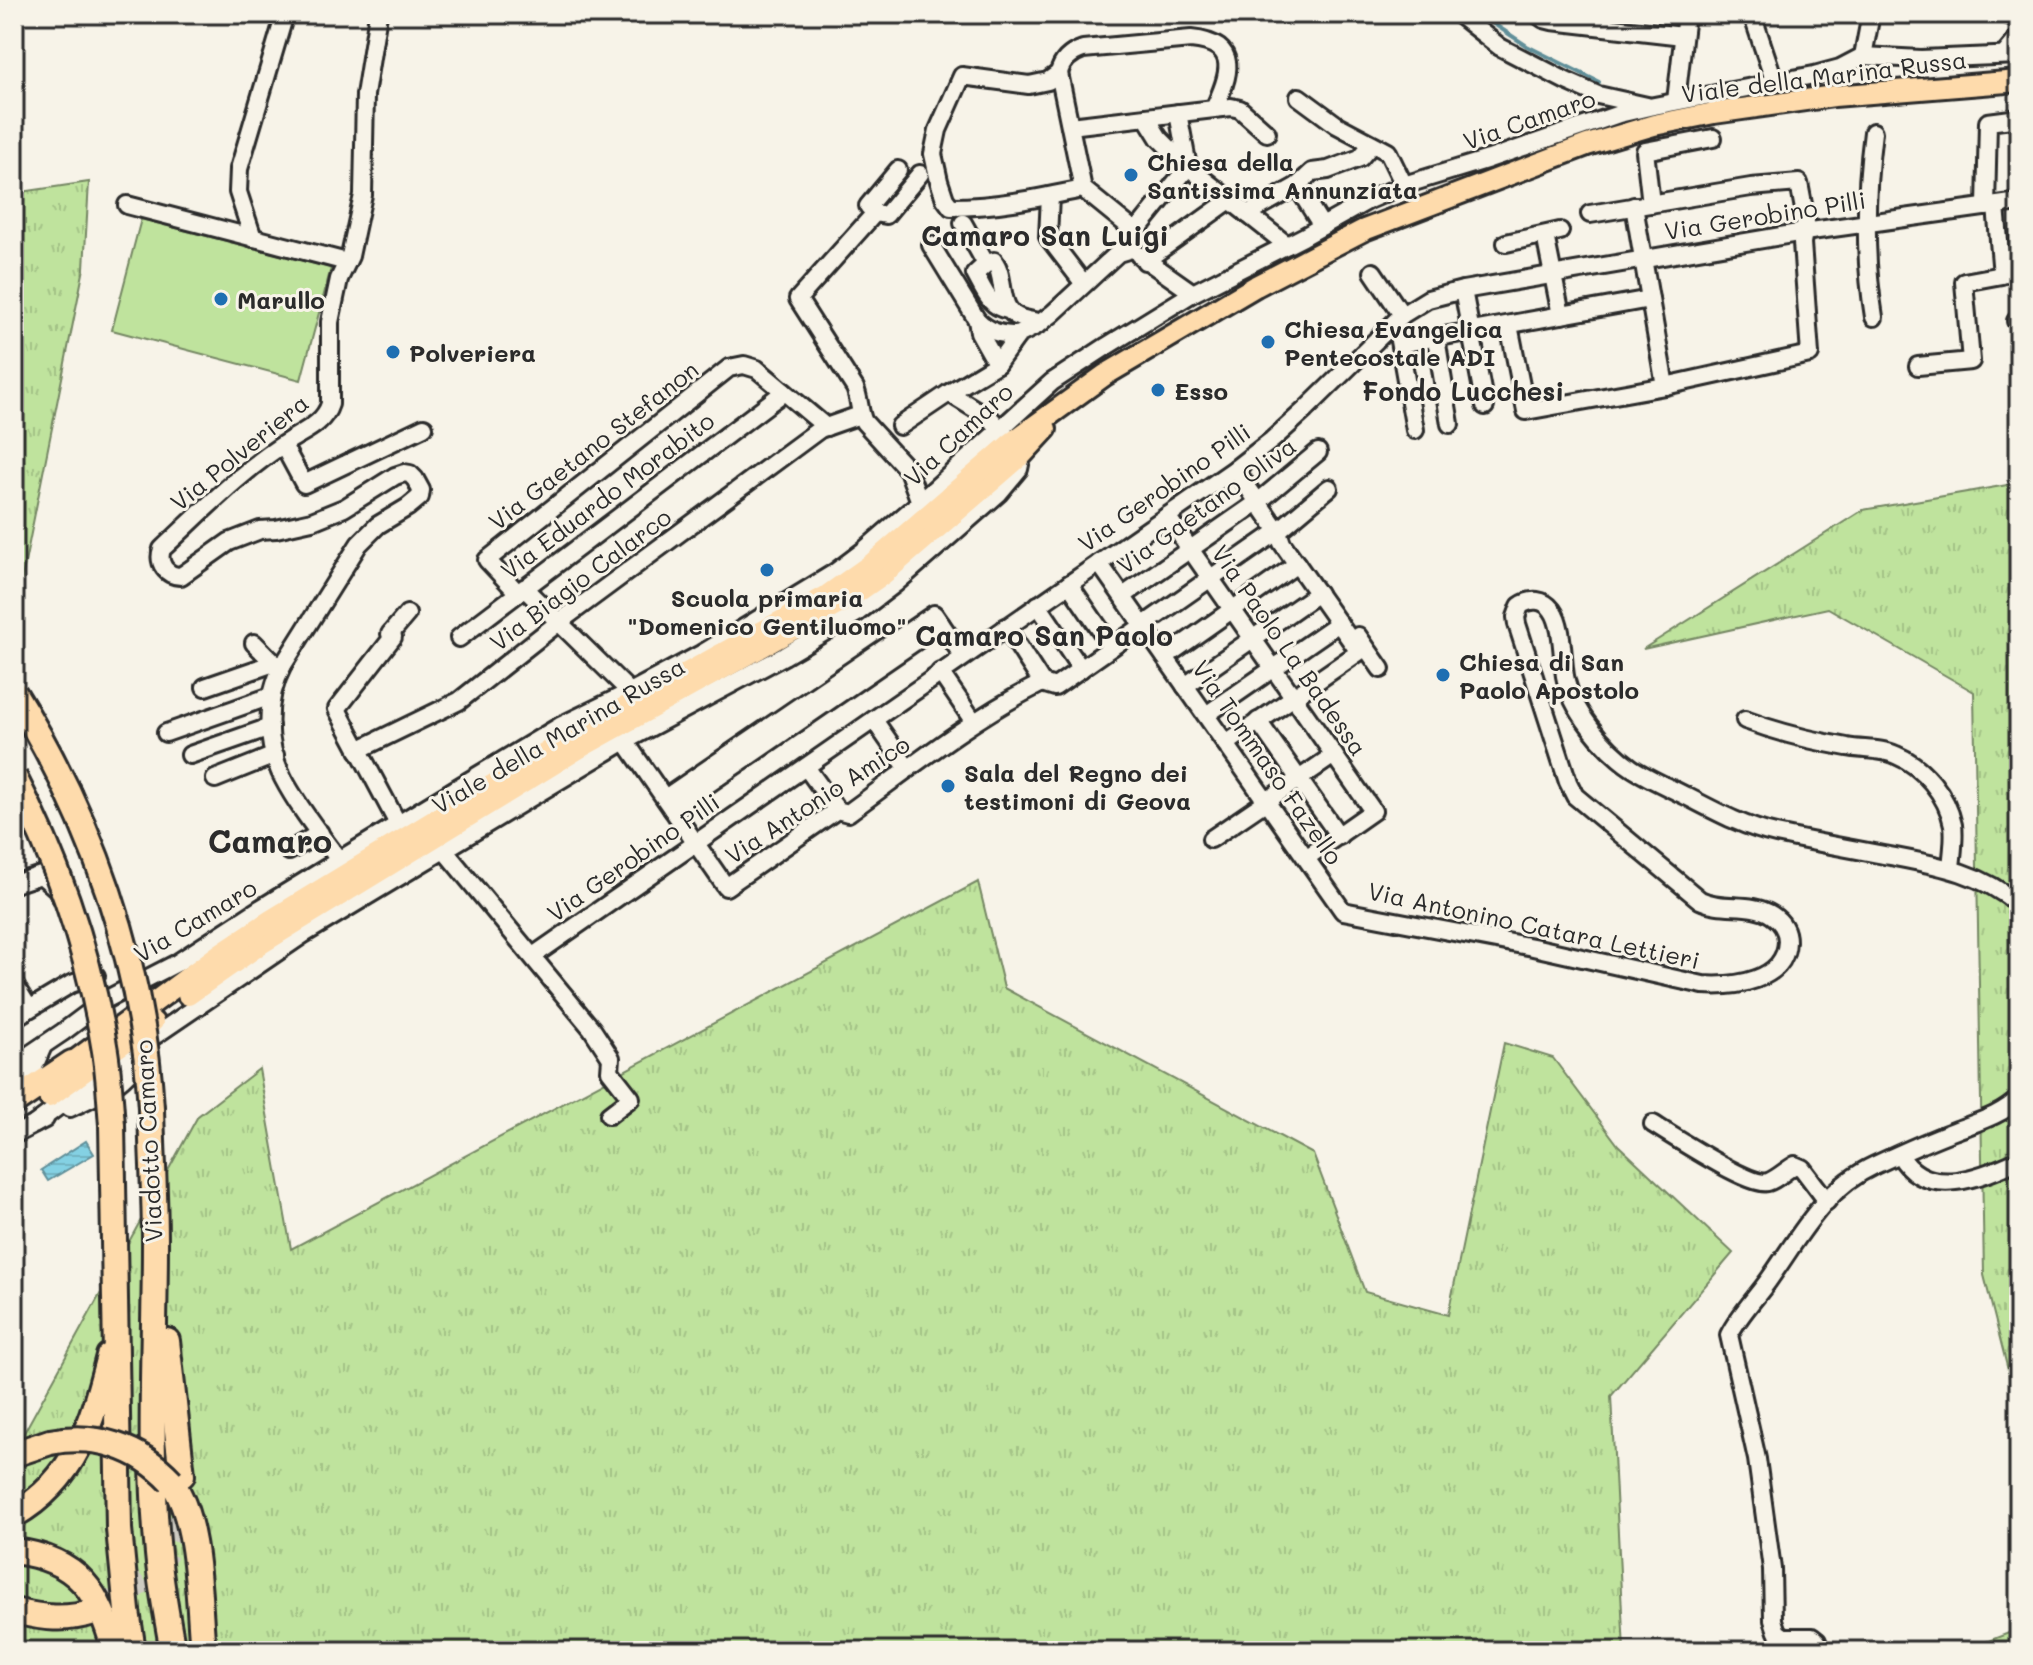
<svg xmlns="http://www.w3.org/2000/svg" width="2033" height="1665" font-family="Mali,sans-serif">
	<defs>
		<pattern id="grass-tufts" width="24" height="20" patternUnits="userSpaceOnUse" patternTransform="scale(2)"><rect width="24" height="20" fill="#bfe39d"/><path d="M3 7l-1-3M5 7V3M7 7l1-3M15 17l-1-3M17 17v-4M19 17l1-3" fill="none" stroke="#a4c387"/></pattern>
		<pattern id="water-rules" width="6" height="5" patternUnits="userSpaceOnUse" patternTransform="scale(2)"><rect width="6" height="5" fill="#84d1e3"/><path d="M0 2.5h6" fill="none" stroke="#72b4c3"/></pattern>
	</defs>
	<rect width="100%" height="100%" fill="#f7f3e8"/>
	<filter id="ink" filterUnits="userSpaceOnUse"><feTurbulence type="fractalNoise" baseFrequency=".0125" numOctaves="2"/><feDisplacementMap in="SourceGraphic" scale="16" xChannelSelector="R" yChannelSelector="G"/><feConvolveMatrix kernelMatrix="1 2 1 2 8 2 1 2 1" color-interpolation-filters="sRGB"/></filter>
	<g filter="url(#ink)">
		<g fill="url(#grass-tufts)" stroke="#758764" stroke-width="2">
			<polygon points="89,182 84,268 14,618 14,193"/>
			<polygon points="2019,483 2019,1414 1984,1275 1974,692 1828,608 1643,649 1863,510"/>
			<polygon points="978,882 1004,988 1313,1154 1365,1292 1448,1315 1504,1043 1553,1058 1618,1145 1733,1253 1611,1396 1624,1651 14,1651 14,1451 198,1116 259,1069 291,1249"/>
			<polygon points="2019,1629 2019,1651 1963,1651"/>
		</g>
		<polygon fill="#bfe39d" stroke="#758764" stroke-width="2" points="141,219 331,268 301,380 112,330"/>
		<polygon fill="url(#water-rules)" stroke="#608f99" stroke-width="2" points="86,1141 94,1154 48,1181 41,1170"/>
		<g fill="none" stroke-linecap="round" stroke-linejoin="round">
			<polyline stroke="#608f99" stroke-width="4" points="1479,14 1527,46 1599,82"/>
			<path stroke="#cecbc2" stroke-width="24" stroke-dasharray="24 12" stroke-linecap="butt" d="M94,1612C147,1583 176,1561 183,1498"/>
			<g stroke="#2b2b2b" stroke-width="22">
				<g id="minor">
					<polyline points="1458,14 1500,47 1566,81 1598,95 1647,106"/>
					<polyline points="1537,14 1544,19 1552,21 1683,36"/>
					<polyline points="1752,14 1775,83"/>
					<polyline points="2005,14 2019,19"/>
					<polyline points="2005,54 2019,37"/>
					<polyline points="1863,56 1871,14"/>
					<path d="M1059,73L1048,81L1029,85L962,76L938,130L933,154L939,181L945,199L951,207C996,207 1040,198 1083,189"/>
					<path d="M1059,73C1062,60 1071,53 1083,49L1191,39C1242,44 1229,76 1214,109"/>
					<polyline points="1059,73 1083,189"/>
					<polyline points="1299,97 1337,125 1388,152 1404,185"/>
					<polyline points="1676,101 1686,14"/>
					<polyline points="1146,117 1159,138 1188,167 1287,245"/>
					<polyline points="1070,126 1231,107 1240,109 1267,133"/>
					<path d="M1873,132C1865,194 1864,256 1874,317"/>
					<path d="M920,174L886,215L875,213L798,299L855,388C860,400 859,412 864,422L908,470L920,502"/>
					<polyline points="1297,186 1322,226"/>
					<polyline points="1083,189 1131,228 1133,235 1132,244"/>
					<polyline points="1050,196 1048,237 1084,284"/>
					<polyline points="1651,204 1645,151 1713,138"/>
					<polyline points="127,205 347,262"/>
					<polyline points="1634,206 1665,386"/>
					<polyline points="1986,207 1988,122 2019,118"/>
					<polyline points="875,213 868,206 898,170"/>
					<polyline points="1247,214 1297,186 1312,172 1328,170 1360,158 1372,144"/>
					<polyline points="963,223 986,264"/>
					<polyline points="1133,235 1188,167 1178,113"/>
					<polyline points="1545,235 1561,315"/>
					<polyline points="253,238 238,192 239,169 285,14"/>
					<polyline points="1506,243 1560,231"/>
					<path d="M931,245L977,320C989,332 1001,335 1018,335"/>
					<polyline points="1139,255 1193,293"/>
					<polyline points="1145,261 1230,200"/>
					<polyline points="1373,272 1402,315"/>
					<polyline points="1463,290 1485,406"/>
					<path d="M1008,310C989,307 984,290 975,274L986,264L994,261C1007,278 996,310 1021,318C1027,320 1035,321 1041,323"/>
					<polyline points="977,320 979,332 997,364"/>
					<polyline points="2016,321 2019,321"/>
					<polyline points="1509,325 1526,411 1665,386 1810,354 1802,243 1806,220 1799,183 1751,187 1590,214"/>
					<polyline points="1398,335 1415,430"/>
					<polyline points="1436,338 1450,424"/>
					<polyline points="1400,344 1650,299"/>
					<polyline points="1918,366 1971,361 1964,282 2002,275 1996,206"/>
					<polyline points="949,393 991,419 1006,436"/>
					<polyline points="900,426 949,393 997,364 1018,335 1036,326 1052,314 1118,253 1131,249"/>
					<polyline points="283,445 304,484 424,427"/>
					<polyline points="1167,516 1373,811 1306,858"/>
					<path d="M1099,563L1343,911L1533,947L1703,985C1733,987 1786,982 1787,941C1787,930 1781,921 1772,915C1751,901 1723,911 1700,900L1575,796L1568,782L1517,624L1516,617L1520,606C1531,598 1544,599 1552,610C1563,625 1562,657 1565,676C1571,709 1604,749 1632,768C1649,779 1668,787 1686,796C1715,811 1744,827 1776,834C1813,842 1852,849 1890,856C1937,865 1981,872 2019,905"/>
					<polyline points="1069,584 1112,647"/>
					<polyline points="524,588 630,692"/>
					<polyline points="518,593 487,560 729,368 744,365 757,369 826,427"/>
					<polyline points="1123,596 1258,502 1318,452"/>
					<polyline points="1038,605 1081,669"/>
					<polyline points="1006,627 1042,683"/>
					<polyline points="1358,636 1381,669"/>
					<polyline points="459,638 784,392"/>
					<polyline points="254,643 274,663"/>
					<polyline points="1165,657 1297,564"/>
					<polyline points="940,672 974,722"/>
					<polyline points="1185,686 1318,593"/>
					<polyline points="205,687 274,663 283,665"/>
					<polyline points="1206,715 1339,623"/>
					<polyline points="874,720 908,769"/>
					<path d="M1745,720C1777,732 1813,741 1847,747C1862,750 1882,748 1896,755C1923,766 1947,795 1953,825C1955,838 1952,855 1951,868"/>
					<polyline points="1258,721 1339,836"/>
					<polyline points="166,733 271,696"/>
					<path d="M625,741L726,887L837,810L848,813C911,767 972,718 1042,683L1055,687L1278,531L1329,488"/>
					<polyline points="1226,744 1359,652 1282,543 1278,531 1235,469"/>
					<polyline points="358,750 459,701 559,622 820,429 860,415"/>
					<polyline points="190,755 270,727"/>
					<polyline points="806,767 837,810"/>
					<polyline points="215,779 275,755"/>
					<polyline points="665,798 934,614 963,656"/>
					<polyline points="672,809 941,624"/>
					<polyline points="398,824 337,709 393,637 390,634 407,614"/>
					<polyline points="1211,839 1334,755"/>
					<polyline points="444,850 592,1029 611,1058 610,1071 631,1098 609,1115"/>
					<polyline points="289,851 320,833"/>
					<path d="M339,860C320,834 298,807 283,778C265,743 265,699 283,665L359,544L378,525L408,507L420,497L421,490L415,479L410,474L404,473L395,476L344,508L312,521L276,529L260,530L229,542L181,576C166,576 157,563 162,549C203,511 242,470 290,440C306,430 324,423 330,404V322L339,279L350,256L363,195L365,95L378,14"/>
					<polyline points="14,884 41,875 57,889 60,896"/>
					<polyline points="533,956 1235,469 1272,440 1305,410 1402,315 1428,299 1463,290 1804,232 2019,202"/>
					<polyline points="14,984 29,1008"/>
					<polyline points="14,1018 71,984 96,976"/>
					<polyline points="14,1065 63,1032 107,999 177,963 261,908 462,785 560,726 630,692 701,654 834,573 863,551 920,502 1052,382 1107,346 1193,293 1303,237 1369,200 1404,185 1489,159 1619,114 1649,107 1814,75 1840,68 1863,56 1921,59 2019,55"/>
					<polyline points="21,1097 43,1046"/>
					<path d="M70,1108C90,1098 111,1091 127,1074C135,1067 141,1057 148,1048"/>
					<polyline points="35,1124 79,1091 97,1075 304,934 625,741 784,656 857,613 895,584 999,493 1019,469 1022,455 1021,454"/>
					<path d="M1653,1124C1671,1135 1752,1188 1768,1182C1777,1179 1786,1170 1795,1165L1802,1168L1827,1201"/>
					<polyline points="14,1135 45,1119"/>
					<path d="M1900,1155C1926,1201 1982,1177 2019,1160"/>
					<path d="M1812,1651L1817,1647V1641L1812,1637H1784L1777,1632L1773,1620L1772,1569L1757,1459L1729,1335C1739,1315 1755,1299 1768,1281C1800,1236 1823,1189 1875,1165C1901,1153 1927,1141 1954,1131C1977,1122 2001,1116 2019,1098"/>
				</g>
			</g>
			<g stroke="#2b2b2b" stroke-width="26">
				<g id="major">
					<polyline points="188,995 261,944 580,748 848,599 884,574 990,483 1022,455 1046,429"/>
					<polyline points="72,1063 222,952 269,921 572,736 826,596 871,564 1011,443 1105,375 1256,286 1364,230 1587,145 1654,125 1714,113 1834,96 2019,81"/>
					<polyline points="49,1097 153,1022"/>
				</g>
			</g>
			<g stroke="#2b2b2b" stroke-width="30">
				<g id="highway">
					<polyline points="14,1102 72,1063"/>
					<path d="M151,1108C152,1153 155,1198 155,1243C155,1346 148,1451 158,1554C161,1587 167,1619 173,1651"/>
					<polyline points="112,1125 119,1529 127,1611 133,1651"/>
					<polyline points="167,1341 182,1475"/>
					<polyline points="14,1454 50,1442"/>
					<path d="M171,1481C200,1521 198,1602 203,1651"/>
					<path d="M14,1515C77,1479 92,1421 109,1356"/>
					<path d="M14,1551C79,1559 99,1592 115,1651"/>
					<path d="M14,1611C43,1618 65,1621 94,1612"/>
				</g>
			</g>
			<use href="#minor" stroke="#f7f3e8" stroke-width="16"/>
			<use href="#major" stroke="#fedbac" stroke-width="20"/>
			<use href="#highway" stroke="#fedbac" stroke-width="24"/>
			<g stroke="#2b2b2b" stroke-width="30" stroke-linecap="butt">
				<g id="highway-bridge">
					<path d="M14,693C91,817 143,962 151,1108"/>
					<path d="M14,777C58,862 90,957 105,1051C109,1076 110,1101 112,1125"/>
					<path d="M50,1442C96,1433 139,1447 171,1481"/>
				</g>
			</g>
			<use href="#highway-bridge" stroke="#fedbac" stroke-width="24"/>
		</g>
	</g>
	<g fill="#1f6fb2" stroke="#f7f3e8" stroke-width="3">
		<circle cx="1131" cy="175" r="8"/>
		<circle cx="221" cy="299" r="8"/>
		<circle cx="1268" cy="342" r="8"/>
		<circle cx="393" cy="352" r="8"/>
		<circle cx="1158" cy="390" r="8"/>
		<circle cx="767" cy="570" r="8"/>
		<circle cx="1443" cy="675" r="8"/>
		<circle cx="948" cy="786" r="8"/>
	</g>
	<g text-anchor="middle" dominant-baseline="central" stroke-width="6" stroke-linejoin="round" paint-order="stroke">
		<g font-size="24" fill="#2b2b2b" stroke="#f7f3e8">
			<text transform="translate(1824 76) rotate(-7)">Viale della Marina Russa</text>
			<text transform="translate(1529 119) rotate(-19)">Via Camaro</text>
			<text transform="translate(1765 215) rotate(-9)">Via Gerobino Pilli</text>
			<text transform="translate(958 434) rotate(-43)">Via Camaro</text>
			<text transform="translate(593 445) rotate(-38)">Via Gaetano Stefanon</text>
			<text transform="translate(239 452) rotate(-39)">Via Polveriera</text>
			<text transform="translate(1164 487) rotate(-35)">Via Gerobino Pilli</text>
			<text transform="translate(607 495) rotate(-37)">Via Eduardo Morabito</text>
			<text transform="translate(1206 505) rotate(-36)">Via Gaetano Oliva</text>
			<text transform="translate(580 579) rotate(-37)">Via Biagio Calarco</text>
			<text transform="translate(1290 650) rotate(55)">Via Paolo La Badessa</text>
			<text transform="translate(558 735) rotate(-30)">Viale della Marina Russa</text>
			<text transform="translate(1268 762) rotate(55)">Via Tommaso Fazello</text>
			<text transform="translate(817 799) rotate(-33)">Via Antonio Amico</text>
			<text transform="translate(633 857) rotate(-35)">Via Gerobino Pilli</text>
			<text transform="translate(195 920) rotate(-31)">Via Camaro</text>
			<text transform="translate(1534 925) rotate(12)">Via Antonino Catara Lettieri</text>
			<text transform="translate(148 1141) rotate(-93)">Viadotto Camaro</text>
		</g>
		<g font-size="24" font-weight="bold" fill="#2b2b2b" stroke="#f7f3e8" text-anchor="start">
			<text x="1147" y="161">Chiesa della<tspan x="1147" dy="28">Santissima Annunziata</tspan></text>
			<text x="237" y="299">Marullo</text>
			<text x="1284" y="328">Chiesa Evangelica<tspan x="1284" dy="28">Pentecostale ADI</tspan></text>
			<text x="409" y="352">Polveriera</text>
			<text x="1174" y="390">Esso</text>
			<text x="767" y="597" text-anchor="middle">Scuola primaria<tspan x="767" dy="28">"Domenico Gentiluomo"</tspan></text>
			<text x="1459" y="661">Chiesa di San<tspan x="1459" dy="28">Paolo Apostolo</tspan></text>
			<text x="964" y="772">Sala del Regno dei<tspan x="964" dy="28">testimoni di Geova</tspan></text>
		</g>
		<g font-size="26" font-weight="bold" fill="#2b2b2b" stroke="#f7f3e8">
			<text x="1463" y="391">Fondo Lucchesi</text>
		</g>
		<g font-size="28" font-weight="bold" fill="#2b2b2b" stroke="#f7f3e8">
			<text x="1045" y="235">Camaro San Luigi</text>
			<text x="1044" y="635">Camaro San Paolo</text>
		</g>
		<g font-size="32" font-weight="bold" fill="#2b2b2b" stroke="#f7f3e8">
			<text x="270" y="840">Camaro</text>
		</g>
	</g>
	<rect width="2033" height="1665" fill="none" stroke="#f7f3e8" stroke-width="48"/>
	<rect x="24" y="24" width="1985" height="1617" fill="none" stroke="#2b2b2b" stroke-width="3" filter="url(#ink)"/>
</svg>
